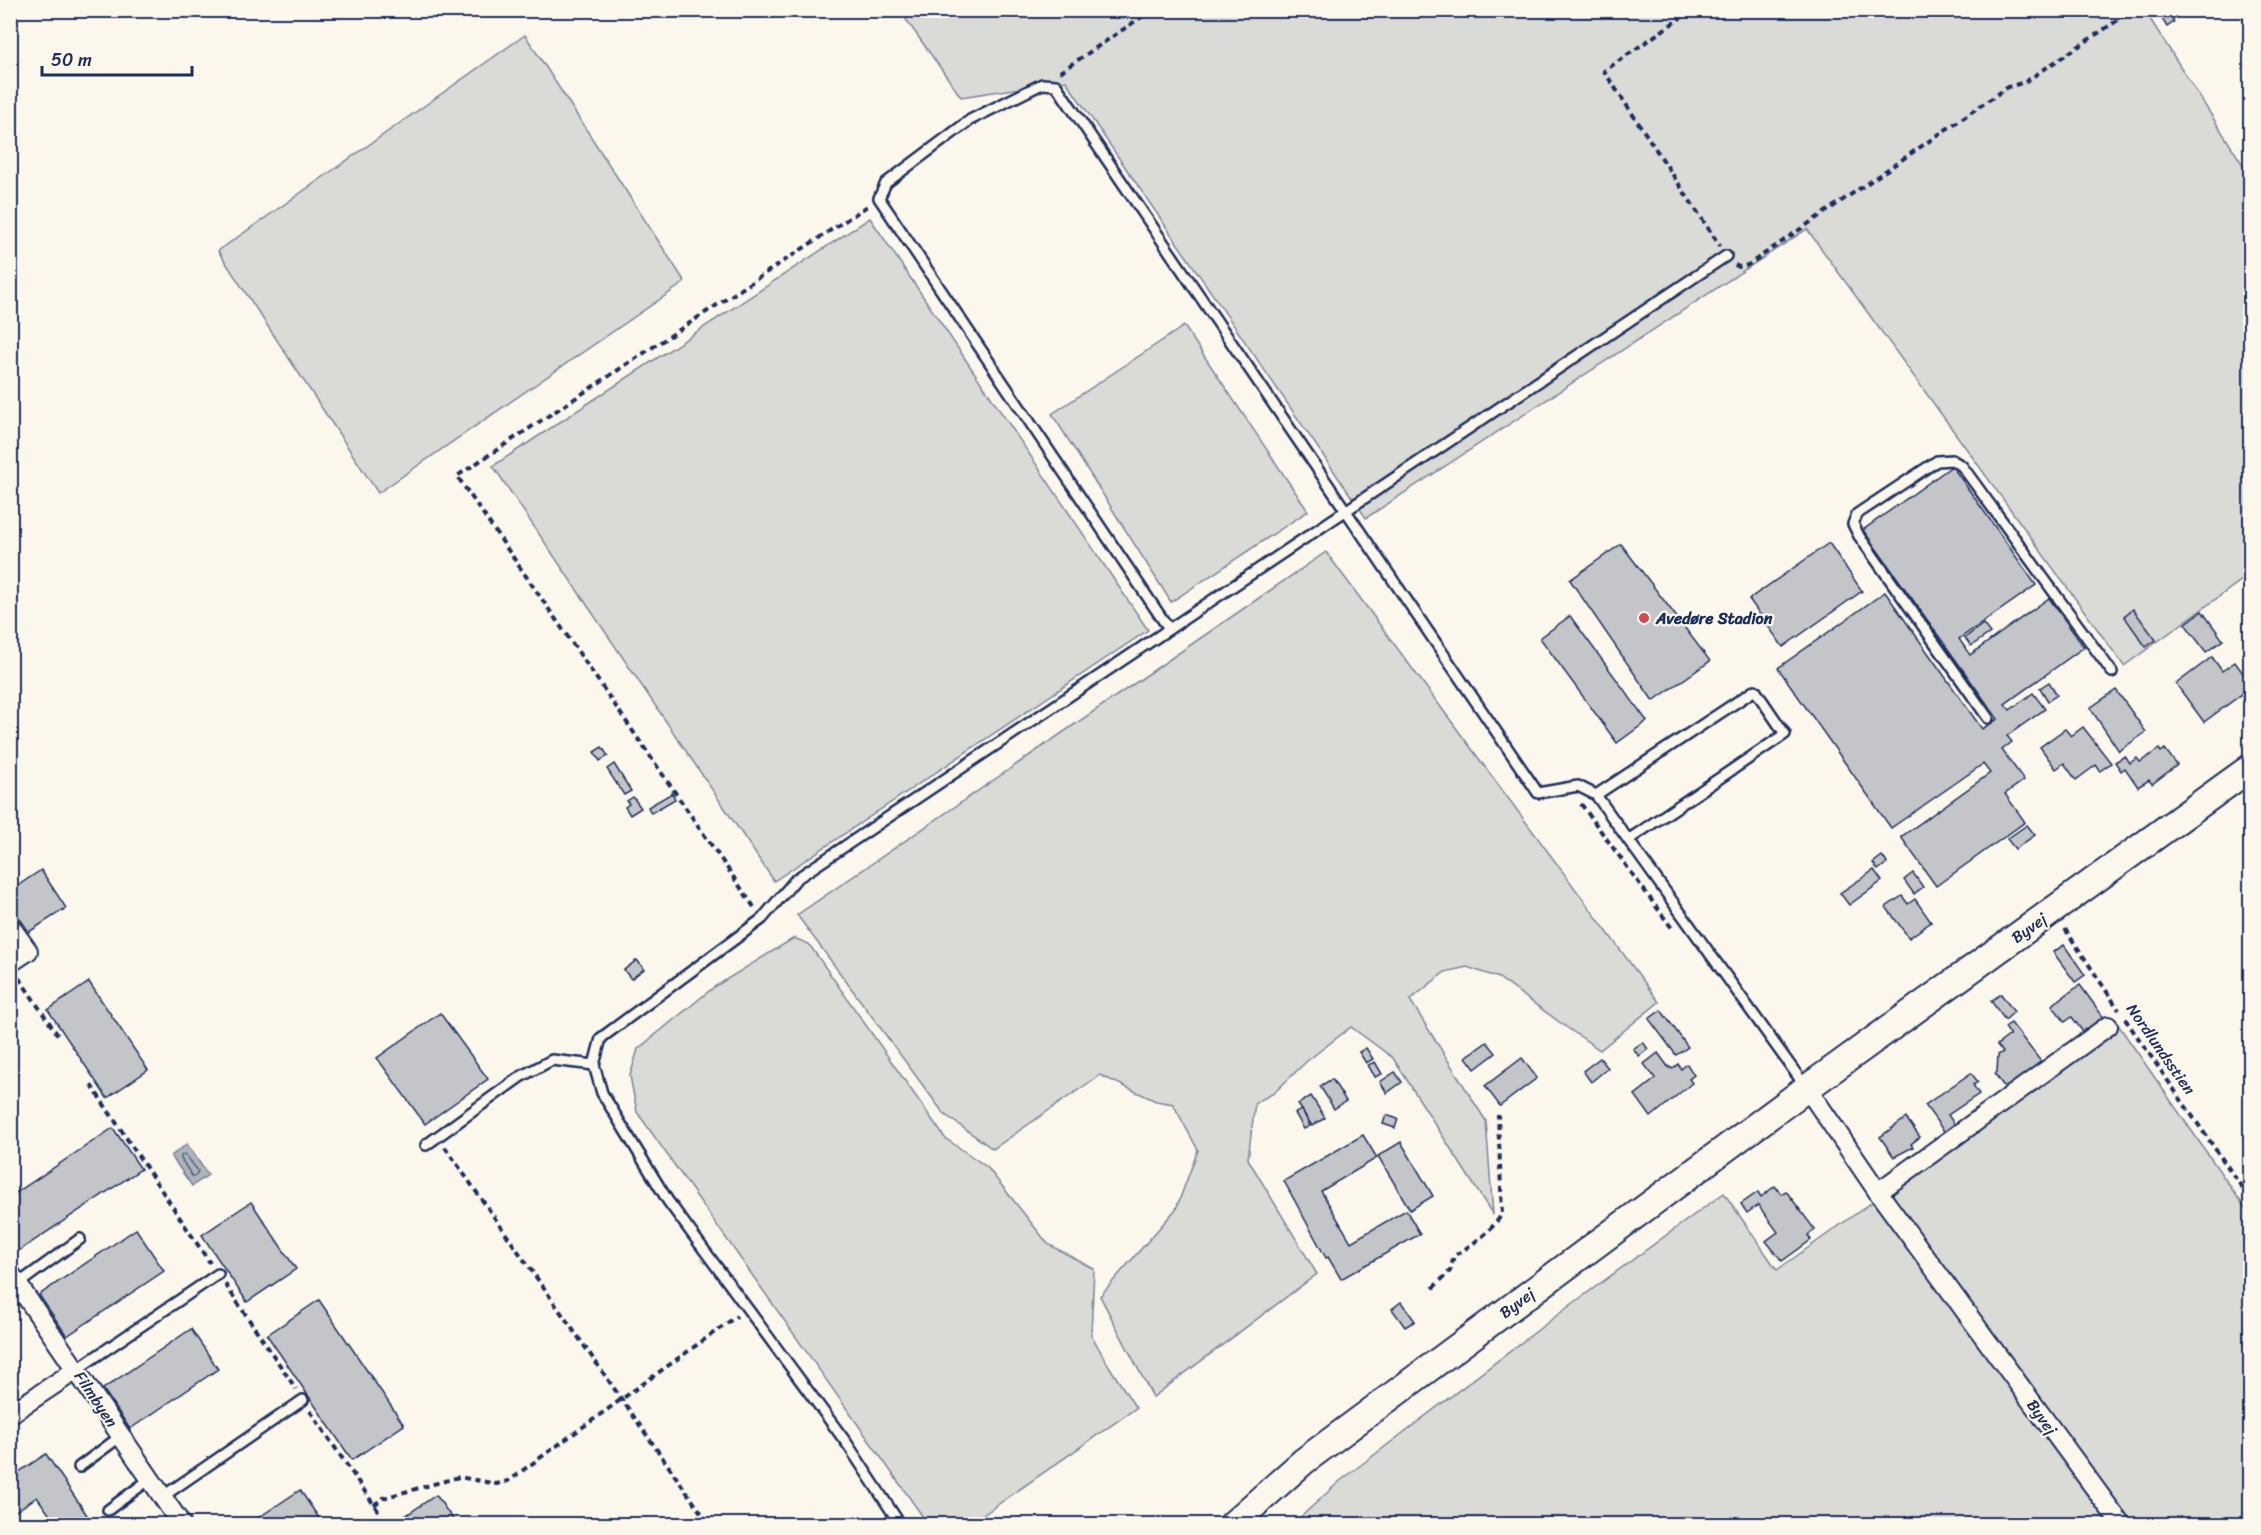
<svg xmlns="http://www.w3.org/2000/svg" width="2261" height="1535" font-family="Sriracha,sans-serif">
	<rect width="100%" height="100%" fill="#fbf7ec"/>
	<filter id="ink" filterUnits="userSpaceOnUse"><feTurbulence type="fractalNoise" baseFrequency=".0167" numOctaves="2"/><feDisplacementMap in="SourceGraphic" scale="12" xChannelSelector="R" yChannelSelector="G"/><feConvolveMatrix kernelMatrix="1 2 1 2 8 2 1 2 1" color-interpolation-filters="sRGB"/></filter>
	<g filter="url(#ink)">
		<g fill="#dadad7" stroke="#7a849a" stroke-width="1.5">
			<polygon points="900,11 2145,11 2250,176 2250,574 2124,666 1807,229 1366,518 1066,81 961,97"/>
			<polygon points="525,35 685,282 378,493 218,251"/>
			<polygon points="870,218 1148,630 774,881 493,466"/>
			<polygon points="1184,326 1308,511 1171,602 1052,414"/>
			<polygon points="1326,552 1659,1002 1600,1050 1569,1029 1499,978 1467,967 1445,972 1410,1000 1486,1121 1493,1215 1393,1058 1351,1027 1307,1061 1274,1093 1255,1103 1248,1159 1317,1274 1153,1397 1100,1296 1176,1209 1198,1150 1173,1104 1156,1101 1100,1075 993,1149 944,1114 797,915"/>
			<polygon points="794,938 809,944 945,1138 987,1167 1048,1244 1094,1269 1091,1334 1107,1363 1136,1408 970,1524 928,1524 637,1112 630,1076 638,1049 714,987"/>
			<polygon points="2119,1026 2250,1215 2250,1524 1293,1524 1340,1481 1568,1307 1724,1193 1777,1270"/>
		</g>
		<polygon fill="#afb3bb" stroke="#747e96" stroke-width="1.5" points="187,1144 208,1175 192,1186 171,1156"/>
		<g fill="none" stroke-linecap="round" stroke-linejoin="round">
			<polygon stroke="#566483" stroke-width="1.5" points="185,1154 198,1171 195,1176 192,1176 181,1159 181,1156"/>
		</g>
		<g fill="#c3c5c9" stroke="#1b2f5e" stroke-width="1.5">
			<polygon points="2166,10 2174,22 2167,27 2157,11"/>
			<polygon points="1952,466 2036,585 1959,639 1970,655 2049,598 2084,647 2005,704 2010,710 2033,693 2045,709 2007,736 2012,742 2002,750 2024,780 2005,794 2025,822 1936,886 1901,837 1990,773 1983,764 1891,828 1778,668 1885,592 1982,729 1998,719 1863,530"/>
			<polygon points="1829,543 1862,591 1783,647 1749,599"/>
			<polygon points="1621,544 1710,661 1653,701 1570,580"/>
			<polygon points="2133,609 2156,640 2146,647 2124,616"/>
			<polygon points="2202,611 2223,640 2206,652 2185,624"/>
			<polygon points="1570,616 1647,721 1617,743 1540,638"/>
			<polygon points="1983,624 1990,633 1971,646 1965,638"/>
			<polygon points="2212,657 2222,671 2235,662 2250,683 2250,688 2204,722 2176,684"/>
			<polygon points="2049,682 2057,695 2048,701 2040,688"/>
			<polygon points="2116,690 2146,732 2119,751 2090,708"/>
			<polygon points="2083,727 2111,763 2100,771 2096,765 2076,780 2064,763 2056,769 2040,747 2065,729 2071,736"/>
			<polygon points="602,747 608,756 600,761 594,752"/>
			<polygon points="2159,749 2161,752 2165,749 2177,765 2152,784 2149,780 2138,787 2125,768 2121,771 2115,762 2125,756 2130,763 2137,758 2140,762"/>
			<polygon points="614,764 631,791 624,795 607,769"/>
			<polygon points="672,793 675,799 651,813 648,807"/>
			<polygon points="633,797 641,808 630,815 625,807 629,804 627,801"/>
			<polygon points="2027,825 2035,835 2015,849 2007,839"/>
			<polygon points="1882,856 1887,863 1878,870 1873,863"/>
			<polygon points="41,870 66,908 29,932 10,904 10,891"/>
			<polygon points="1874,870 1882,881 1849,905 1840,893"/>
			<polygon points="1913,873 1923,887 1914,894 1904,880"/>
			<polygon points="1902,896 1908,904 1915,899 1931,922 1909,938 1886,907"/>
			<polygon points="2064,945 2085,975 2075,982 2053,952"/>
			<polygon points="637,960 644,969 631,979 624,970"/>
			<polygon points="89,982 148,1070 107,1098 48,1010"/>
			<polygon points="2080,985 2104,1018 2083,1032 2072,1017 2065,1022 2052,1005"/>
			<polygon points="2001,994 2014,1012 2005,1020 1991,1001"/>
			<polygon points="1661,1010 1688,1047 1676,1055 1649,1019"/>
			<polygon points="440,1013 488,1079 425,1124 377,1058"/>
			<polygon points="2011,1023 2042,1063 2005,1088 1995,1074 1997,1072 1998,1055 2003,1052 1997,1045 2010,1035 2005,1027"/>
			<polygon points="1487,1042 1496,1053 1475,1069 1466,1057"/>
			<polygon points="1643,1042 1648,1049 1639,1056 1633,1049"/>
			<polygon points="1366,1048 1373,1059 1366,1063 1359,1052"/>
			<polygon points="1658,1053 1669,1068 1670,1067 1672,1069 1678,1064 1681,1069 1687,1064 1694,1075 1689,1079 1692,1083 1651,1117 1635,1095 1654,1080 1655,1078 1644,1064"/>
			<polygon points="1522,1058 1537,1078 1500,1106 1485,1086"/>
			<polygon points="1600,1058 1608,1068 1591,1082 1583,1071"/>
			<polygon points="1375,1062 1382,1074 1375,1077 1368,1065"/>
			<polygon points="1395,1072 1402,1082 1387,1093 1380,1082"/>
			<polygon points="1971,1073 1978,1082 1973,1085 1979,1094 1948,1115 1955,1125 1945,1133 1925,1105"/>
			<polygon points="1332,1079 1346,1101 1334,1109 1320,1086"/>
			<polygon points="1311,1096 1325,1118 1312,1126 1298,1104"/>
			<polygon points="1302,1110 1310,1126 1304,1129 1295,1113"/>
			<polygon points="1386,1115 1398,1119 1395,1128 1383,1124"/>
			<polygon points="1906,1118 1920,1137 1911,1144 1913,1147 1894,1157 1880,1137"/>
			<polygon points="113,1128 141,1169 11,1256 10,1197"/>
			<polygon points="1363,1135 1377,1158 1321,1191 1351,1242 1406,1210 1420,1234 1341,1279 1328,1257 1326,1258 1284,1181"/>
			<polygon points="1401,1142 1433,1196 1410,1210 1378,1156"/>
			<polygon points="1775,1186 1781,1194 1786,1191 1815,1230 1808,1235 1811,1240 1782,1261 1766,1241 1778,1232 1758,1205 1747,1213 1741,1204 1758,1192 1761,1197"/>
			<polygon points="251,1202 296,1269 247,1302 202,1235"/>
			<polygon points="136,1229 164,1271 67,1336 39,1295"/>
			<polygon points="319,1300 404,1425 352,1460 267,1335"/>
			<polygon points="1401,1302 1415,1321 1405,1327 1392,1309"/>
			<polygon points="191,1329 218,1369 130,1429 103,1389"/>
			<polygon points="46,1454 93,1524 56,1524 37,1497 10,1515 10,1478"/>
			<polygon points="300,1490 323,1524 249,1524"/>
			<polygon points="436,1495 456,1524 397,1524 395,1523"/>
		</g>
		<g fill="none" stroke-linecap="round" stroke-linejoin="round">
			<g stroke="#1b2f5e" stroke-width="14">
				<g id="lane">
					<polyline points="1169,629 879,198 886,183 970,120 1042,84 1056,85 1538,793 1578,786 1596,795"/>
					<polyline points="1988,718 1859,536 1853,524 1857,514 1937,461 1952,460 1962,466 2112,672"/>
					<polyline points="1628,840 1785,734 1755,690 1596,795 1805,1086"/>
					<polyline points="426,1145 520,1077 552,1060 594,1065"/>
					<polyline points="18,1284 80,1239"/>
					<polyline points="76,1370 218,1274"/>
					<polyline points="79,1467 121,1436"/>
					<polyline points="162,1497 303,1400"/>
					<polyline points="108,1510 150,1479"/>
					<polyline points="900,1524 848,1445 668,1201 602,1093 594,1065 601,1038 762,919 796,879 1726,256"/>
				</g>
			</g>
			<g stroke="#1b2f5e" stroke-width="22">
				<g id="street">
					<polyline points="10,926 28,951 10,963"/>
					<polyline points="1807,1088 1878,1192 2108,1026"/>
					<polyline points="1878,1192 2121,1524"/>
					<polyline points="10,1273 181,1524"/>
					<polyline points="10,1414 76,1370"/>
				</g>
			</g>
			<g stroke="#1b2f5e" stroke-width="30">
				<polyline id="secondary" points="1233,1524 1304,1461 1807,1088 2250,768"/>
			</g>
			<g stroke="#1b2f5e" stroke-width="4" stroke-dasharray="6 4.5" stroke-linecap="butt">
				<polyline points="1692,10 1604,71 1720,246"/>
				<polyline points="2238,10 2250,26"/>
				<polyline points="1060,72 1152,10"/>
				<polyline points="1735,265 1739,267 1748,265 2008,87 2025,82 2133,10"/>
				<polyline points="1581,804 1674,931"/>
				<polyline points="754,907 457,476 869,205"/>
				<polyline points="2065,929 2119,1010"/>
				<polyline points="19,978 59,1037"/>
				<polyline points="2125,1019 2250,1199"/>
				<polyline points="91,1085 210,1263"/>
				<polyline points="445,1147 709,1524"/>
				<polyline points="225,1284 296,1389"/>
				<path d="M1433,1288L1450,1271L1454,1256C1473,1244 1490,1233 1502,1214L1498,1115"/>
				<polyline points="310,1411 387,1524"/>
				<polyline points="374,1505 383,1498 459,1477 497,1484 508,1481 737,1316"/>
			</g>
			<use href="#lane" stroke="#fbf7ec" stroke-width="9"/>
			<use href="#street" stroke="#fbf7ec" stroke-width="18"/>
			<use href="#secondary" stroke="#fbf7ec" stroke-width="26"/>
		</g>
	</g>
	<circle fill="#d1495b" stroke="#fbf7ec" stroke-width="2" cx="1644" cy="618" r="6"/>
	<g text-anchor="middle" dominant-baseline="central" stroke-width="4.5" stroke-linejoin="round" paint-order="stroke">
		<g font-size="16" font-weight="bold" fill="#1b2f5e" stroke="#fbf7ec" text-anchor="start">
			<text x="1656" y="618">Avedøre Stadion</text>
		</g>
		<g font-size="16" fill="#1b2f5e" stroke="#fbf7ec">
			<text transform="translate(2029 928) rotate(-36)">Byvej</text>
			<text transform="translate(2161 1049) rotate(55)">Nordlundsstien</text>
			<text transform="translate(1517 1303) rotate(-37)">Byvej</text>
			<text transform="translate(96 1399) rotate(56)">Filmbyen</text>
			<text transform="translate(2042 1417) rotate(54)">Byvej</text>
		</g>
	</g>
	<rect width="2261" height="1535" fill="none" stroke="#fbf7ec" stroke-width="36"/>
	<rect x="18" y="18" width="2225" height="1499" fill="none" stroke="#1b2f5e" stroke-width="2" filter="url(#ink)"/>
	<path d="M42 66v9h150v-9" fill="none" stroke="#1b2f5e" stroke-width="3"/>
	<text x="51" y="66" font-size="18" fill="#1b2f5e" stroke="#fbf7ec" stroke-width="4.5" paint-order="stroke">50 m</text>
</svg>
